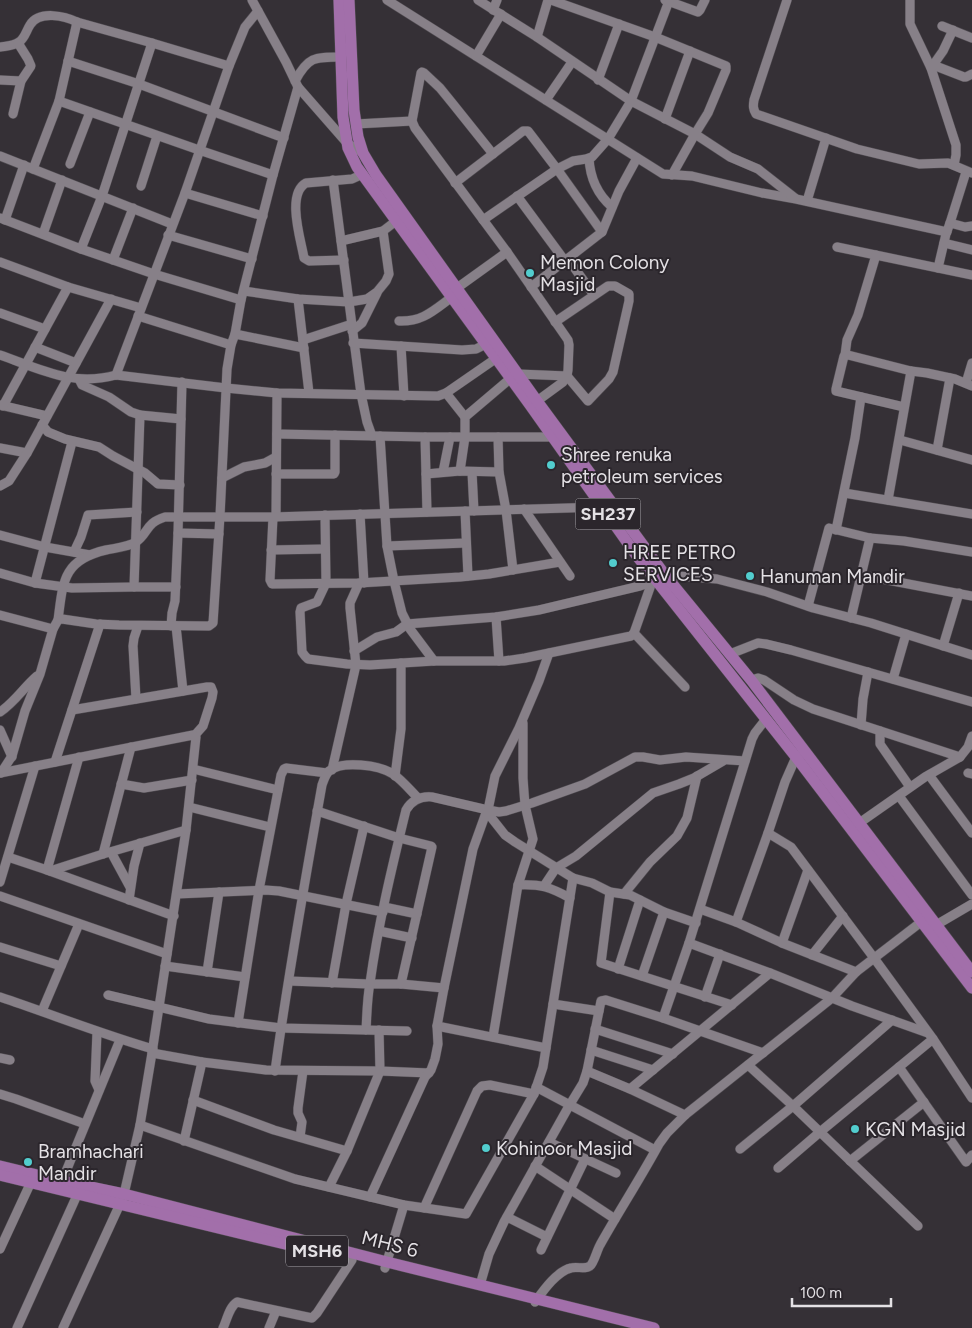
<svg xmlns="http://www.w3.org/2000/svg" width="972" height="1328" font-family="Figtree,sans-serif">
	<rect width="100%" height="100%" fill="#353036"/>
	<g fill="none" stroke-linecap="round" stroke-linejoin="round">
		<g stroke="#514c52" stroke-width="10">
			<g id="minor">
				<polyline points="252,0 286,62 298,87 347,143 363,153"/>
				<polyline points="387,0 663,174 692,176 762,193 796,199 947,232"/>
				<polyline points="478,0 537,37 631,101 695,134 730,157 758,169 795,198"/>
				<polyline points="551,0 655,37 726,66 726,70 708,113 695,134 672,175"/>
				<polyline points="665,0 698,12 700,10 705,0"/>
				<path d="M787,0L754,100C753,106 753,109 756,114L857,149L919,164L948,163L972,173"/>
				<polyline points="910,0 910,24 931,68 956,145 956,155 954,165"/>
				<polyline points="493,10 497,0"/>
				<polyline points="942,26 972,38"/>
				<polyline points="537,37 548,0"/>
				<path d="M0,47C6,46 14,46 19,42C25,38 26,31 30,25C39,10 65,16 77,22L152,43L229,66"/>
				<polyline points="476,56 501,14"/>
				<polyline points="68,61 139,84 284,138"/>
				<polyline points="933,65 964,77 966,77 972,74"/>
				<polyline points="931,68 943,51 953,30"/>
				<polyline points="0,80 21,81"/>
				<polyline points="598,80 619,24"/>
				<path d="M295,81C308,57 314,57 340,57"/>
				<polyline points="546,100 572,62"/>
				<polyline points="59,101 199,150 273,175"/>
				<polyline points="13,114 21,81 31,66 28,59 18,43"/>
				<polyline points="665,119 690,51"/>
				<polyline points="356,124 412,121"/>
				<polyline points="493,154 453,104 440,88 424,73 422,72 421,73 412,121 415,128 507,252 568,340 569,345 568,370 567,376 563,382 533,404"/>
				<polyline points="0,156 172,224"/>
				<path d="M589,158C590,178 597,194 612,207"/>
				<polyline points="70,164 90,112"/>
				<polyline points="33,169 59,101 77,22"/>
				<polyline points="333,180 361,394 367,422 372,436"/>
				<polyline points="455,183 523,131 528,131 557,169 602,232"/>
				<polyline points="141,186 157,136"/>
				<polyline points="185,193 263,216"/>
				<polyline points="517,196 565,261"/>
				<polyline points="807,201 826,138"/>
				<polyline points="0,218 81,249 154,274 241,300"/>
				<polyline points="5,220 24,165"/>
				<polyline points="483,220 557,169 573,161 586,159 592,157 608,139 631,101 669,1"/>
				<polyline points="950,223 965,227 972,226"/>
				<polyline points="43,234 62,180"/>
				<polyline points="168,235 252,259"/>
				<polyline points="341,241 383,231 396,221"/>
				<polyline points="944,243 972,250"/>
				<polyline points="837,247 972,275"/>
				<polyline points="81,249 102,196 152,43"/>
				<polyline points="568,259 594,295"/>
				<polyline points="113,260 133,208"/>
				<path d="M344,260L309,261L304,258C301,240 286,194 306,183L352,179L363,174"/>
				<polyline points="0,262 68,287 141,308"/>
				<polyline points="938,268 946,234 950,223 966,172"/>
				<polyline points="531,287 602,232 619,191 637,158"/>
				<polyline points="457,288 507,252"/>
				<polyline points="244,291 298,299 349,302 367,299 377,292 386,281 389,274 383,231"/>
				<polyline points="298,299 309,393"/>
				<polyline points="0,313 45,329"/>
				<polyline points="138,316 231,345"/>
				<path d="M399,321C423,322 434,310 452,297"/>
				<polyline points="352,331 362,323 377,293"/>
				<polyline points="235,334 304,348"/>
				<polyline points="303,340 352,324"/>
				<polyline points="353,343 462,350 476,349 486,344"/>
				<polyline points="401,346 404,396"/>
				<polyline points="35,347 76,363"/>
				<path d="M0,355C40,369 72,387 116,375L226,388L277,393L438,396L446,393L501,355"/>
				<polyline points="845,355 847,340 858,315 876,255"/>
				<polyline points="518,374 567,376 588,401 609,379 613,372 629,301 629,294 615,286 608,286 555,322"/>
				<polyline points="116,375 185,193 229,66 245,27 258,11"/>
				<polyline points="79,379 82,385 109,397 131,412 140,415"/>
				<polyline points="966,383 972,363"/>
				<polyline points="446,393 465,417"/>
				<polyline points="0,405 47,416"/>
				<polyline points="3,406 68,287"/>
				<polyline points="904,407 836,391 836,389 844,356 848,355 911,371 927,373 955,379 972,386"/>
				<polyline points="42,425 48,432 65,439 99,447 113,456 145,473 158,484 180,485"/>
				<polyline points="277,434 425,437 553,437"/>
				<polyline points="380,436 387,546 394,581 402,613 410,629 434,661"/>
				<polyline points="425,437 427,512"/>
				<polyline points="498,437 499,472 506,510 513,570"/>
				<polyline points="900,440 972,460"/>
				<polyline points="0,448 27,453"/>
				<polyline points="937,450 950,378"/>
				<polyline points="460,471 465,437 465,417 511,378"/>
				<polyline points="443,472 450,437"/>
				<polyline points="472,472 474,511"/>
				<polyline points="276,474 334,474 335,472 335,435"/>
				<polyline points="426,474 460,471 499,472"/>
				<polyline points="222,478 244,467 265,463 276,457"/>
				<polyline points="0,486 9,481 27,453 111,299"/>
				<polyline points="844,493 972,514"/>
				<polyline points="888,500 911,371"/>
				<polyline points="524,509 570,576"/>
				<polyline points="465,511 468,576"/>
				<polyline points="360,514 364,583"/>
				<polyline points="325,515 326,583 317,602 301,608 300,612 302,652 305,656 308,659 347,664 370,665 434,661 504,661 525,658 631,636 634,633 652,582"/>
				<polyline points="273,517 270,580 272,584 359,583 460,577 489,574 560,562"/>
				<polyline points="276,517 277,393"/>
				<polyline points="836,530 855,438 861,397"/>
				<polyline points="178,533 219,534"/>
				<polyline points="0,535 45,547 90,555"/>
				<polyline points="387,546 466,543"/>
				<polyline points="271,550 325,549"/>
				<polyline points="74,552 81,537 88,515 137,512"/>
				<polyline points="0,573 35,583 72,442"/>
				<polyline points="861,575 972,596"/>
				<polyline points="35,583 72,588 134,587 176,587"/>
				<polyline points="134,587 140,415 181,419"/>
				<polyline points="808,606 829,528 870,538 904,541 972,552"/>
				<polyline points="0,615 53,629"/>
				<polyline points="496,617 499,661"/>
				<polyline points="851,618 870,538"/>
				<path d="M58,620C63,583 62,560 106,550C115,548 128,547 136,542C149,533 145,523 165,517H273L602,507"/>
				<polyline points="171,626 172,613 175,601 178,533 182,382"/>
				<polyline points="176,626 183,691"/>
				<polyline points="634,633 685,687"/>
				<polyline points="943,646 959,593"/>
				<polyline points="354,651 377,637 396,632 407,624 496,617 539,610 640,586 652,582 665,575 717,579 767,592 813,608 871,623 972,655"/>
				<polyline points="549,653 539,681 519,728 495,776 488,810 490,816 505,835 515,842 573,878 592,883 610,892 630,895 664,912 696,923"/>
				<polyline points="730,654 758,643 766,644 791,650 972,702"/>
				<polyline points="893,679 906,634"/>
				<polyline points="751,680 758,678 764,680 794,700 813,709 960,757"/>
				<polyline points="136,699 133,646 134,638 138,626"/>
				<polyline points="72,710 207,687 211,687 213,692 212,698 203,726 195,735"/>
				<path d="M0,712C15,702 24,687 37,676"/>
				<polyline points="861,725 863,699 868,672"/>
				<polyline points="0,730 12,757"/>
				<polyline points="880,731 880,744 910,787"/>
				<polyline points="79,757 47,870 174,916"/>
				<polyline points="55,762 100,624"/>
				<polyline points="193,769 278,790"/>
				<polyline points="332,770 356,665 350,608 350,603 359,583"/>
				<polyline points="0,773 193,735 196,737 186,830 152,1053 140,1125 124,1194 120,1204 63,1328"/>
				<polyline points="1,773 12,756 25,711 40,674 53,629 58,620 62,619 96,624 119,625 209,626 213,623 220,516 227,369 231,345 235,334 241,300 273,175 298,87"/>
				<polyline points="968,773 972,774"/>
				<polyline points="929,775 972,833"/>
				<polyline points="395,776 401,729 401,663"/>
				<polyline points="121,784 144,788 192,780"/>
				<polyline points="899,796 972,895"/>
				<polyline points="189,807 270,827"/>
				<polyline points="317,811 399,838 431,846 432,847 401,984"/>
				<polyline points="855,826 925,777 960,757 968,747 972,736"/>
				<polyline points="768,833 791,847 874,958 933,1039 972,1098"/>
				<polyline points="111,852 130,887"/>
				<polyline points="103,854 131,747"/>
				<polyline points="8,857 47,870"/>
				<polyline points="50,871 103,854 186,830"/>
				<polyline points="0,882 35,766"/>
				<path d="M518,885C541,884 550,887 570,898"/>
				<polyline points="544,886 556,868 576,856 653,793 679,784 694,778 723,761"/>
				<polyline points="610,892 601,963 732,1005"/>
				<polyline points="177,894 265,890 279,891 383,912"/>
				<polyline points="624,894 650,862 677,836 687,818 697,776"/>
				<polyline points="0,896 167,954"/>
				<polyline points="129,900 134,866 140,843"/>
				<polyline points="384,907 417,914"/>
				<polyline points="700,909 736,922 782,943 856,972"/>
				<polyline points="736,922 768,833 785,782 796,757 799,755"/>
				<polyline points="931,928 972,904"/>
				<polyline points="379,931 412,938"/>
				<polyline points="689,943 770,973 852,1006 928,1033"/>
				<polyline points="782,943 808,870"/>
				<polyline points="0,947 61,966"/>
				<polyline points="812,955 843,916"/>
				<polyline points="165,966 245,977"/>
				<polyline points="618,969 640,900"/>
				<polyline points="207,972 219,892"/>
				<polyline points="642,976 664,912"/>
				<polyline points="289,981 369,984 401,984 444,988"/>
				<polyline points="332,983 346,904 364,826"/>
				<polyline points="108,995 209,1019 281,1028 407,1031"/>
				<path d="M0,997C51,1014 101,1034 153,1049"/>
				<polyline points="705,997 720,954"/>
				<polyline points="553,1004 599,1011"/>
				<polyline points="42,1011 79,924"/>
				<polyline points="663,1018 689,943 752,739 755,733 766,719"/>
				<polyline points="238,1023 259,890 281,775 284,769 286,768 327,773"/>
				<polyline points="437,1026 546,1048"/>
				<polyline points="595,1029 673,1054"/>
				<path d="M366,1030C367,1014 367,999 370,983C378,925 392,867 406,810C412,800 420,796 432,797L488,810L499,812L506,811L532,803L585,784L635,757H643L660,760L686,757L745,761"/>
				<polyline points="97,1032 95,1081 99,1090"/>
				<polyline points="493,1037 518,885 533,839 525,805 524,792 523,778 523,723"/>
				<polyline points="591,1050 653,1070"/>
				<polyline points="152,1053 202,1062 266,1070 380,1071 429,1073"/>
				<polyline points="0,1058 10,1060"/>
				<polyline points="748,1065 793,1106 918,1226"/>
				<polyline points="899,1067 966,1162 972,1155"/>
				<path d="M275,1071C288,975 305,880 322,785C324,780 325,775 329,771C342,760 379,765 393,774C402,780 410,790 418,798"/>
				<polyline points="587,1071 630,1089 685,1115"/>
				<polyline points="536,1087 655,1150"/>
				<polyline points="630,1089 770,973"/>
				<polyline points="0,1094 16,1099 85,1124"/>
				<polyline points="193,1100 274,1130 347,1151"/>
				<polyline points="140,1125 295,1179 404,1205 466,1214 534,1094 543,1067 573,878"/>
				<polyline points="300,1137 302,1122 298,1113 298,1108 303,1071"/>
				<polyline points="184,1141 202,1062"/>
				<polyline points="549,1142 616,1173"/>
				<polyline points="740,1149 793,1106 892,1020"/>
				<polyline points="850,1161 924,1102"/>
				<polyline points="535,1166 615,1219"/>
				<polyline points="778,1168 820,1132 933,1039"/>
				<polyline points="60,1186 120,1040"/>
				<polyline points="329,1187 347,1151 380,1071 379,1030"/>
				<polyline points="370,1197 425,1077 431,1070 435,1059 438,1044 437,1026 444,988 473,849 487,810"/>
				<polyline points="424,1208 477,1091 482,1086 490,1085 534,1094"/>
				<polyline points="507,1217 547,1237"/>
				<polyline points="0,1249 31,1182"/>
				<polyline points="541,1250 585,1159"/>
				<polyline points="385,1268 404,1205"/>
				<polyline points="480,1285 489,1254 504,1222 569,1106 583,1083 587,1071 601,1001 606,1000 663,1018 763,1053"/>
				<path d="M535,1302C543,1291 557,1271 571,1268C577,1266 585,1270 590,1266C594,1263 597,1250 600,1245C619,1211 640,1179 659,1144L667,1133L685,1115L832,998L856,972L925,919"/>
				<polyline points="17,1328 78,1193"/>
				<path d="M223,1328C227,1320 229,1307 237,1302L312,1318L317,1313L352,1260"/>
				<polyline points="269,1328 276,1311"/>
			</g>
		</g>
		<g stroke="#514c52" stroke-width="12">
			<g id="major">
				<polyline points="339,0 343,117 348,148 357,167 530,405 637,556 796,757 972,988"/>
				<polyline points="349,0 354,110 358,137 363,153 376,175 537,401 665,575 751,680 972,972"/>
				<polyline points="0,1166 62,1181 124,1194 387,1262 654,1328"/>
				<polyline points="0,1175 285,1244"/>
			</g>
		</g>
		<use href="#minor" stroke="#878088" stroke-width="9"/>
		<use href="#major" stroke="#a26faa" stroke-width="11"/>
	</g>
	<g fill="#52cdce" stroke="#2b262c" stroke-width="2">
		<circle cx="530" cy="273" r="5"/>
		<circle cx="551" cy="465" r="5"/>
		<circle cx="613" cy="563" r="5"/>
		<circle cx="750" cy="576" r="5"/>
		<circle cx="855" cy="1129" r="5"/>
		<circle cx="486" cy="1148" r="5"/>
		<circle cx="28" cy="1162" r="5"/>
	</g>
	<g text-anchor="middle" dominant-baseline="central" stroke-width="4" stroke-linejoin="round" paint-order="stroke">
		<g fill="#2b262c" stroke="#aca9ae" stroke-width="1">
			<rect x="575.5" y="498.5" width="65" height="31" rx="4"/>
			<rect x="286" y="1235.5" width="62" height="31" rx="4"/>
		</g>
		<g font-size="18" font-weight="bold" fill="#e4e1e5">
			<text x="608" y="514">SH237</text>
			<text x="317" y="1251">MSH6</text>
		</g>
		<g font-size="19" fill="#e4e1e5" stroke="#2b262c" text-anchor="start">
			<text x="540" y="262">Memon Colony<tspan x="540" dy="22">Masjid</tspan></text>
			<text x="561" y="454">Shree renuka<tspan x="561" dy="22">petroleum services</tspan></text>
			<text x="623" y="552">HREE PETRO<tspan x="623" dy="22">SERVICES</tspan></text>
			<text x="760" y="576">Hanuman Mandir</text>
			<text x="865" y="1129">KGN Masjid</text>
			<text x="496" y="1148">Kohinoor Masjid</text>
			<text x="38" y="1151">Bramhachari<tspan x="38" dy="22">Mandir</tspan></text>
		</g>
		<g font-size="19" fill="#e4e1e5" stroke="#2b262c">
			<text transform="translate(390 1244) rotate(14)">MHS 6</text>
		</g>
	</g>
	<path d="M792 1298v8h99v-8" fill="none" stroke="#e4e1e5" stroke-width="2.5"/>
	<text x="800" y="1298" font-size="15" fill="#e4e1e5" stroke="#2b262c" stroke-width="4" paint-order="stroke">100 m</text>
</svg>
